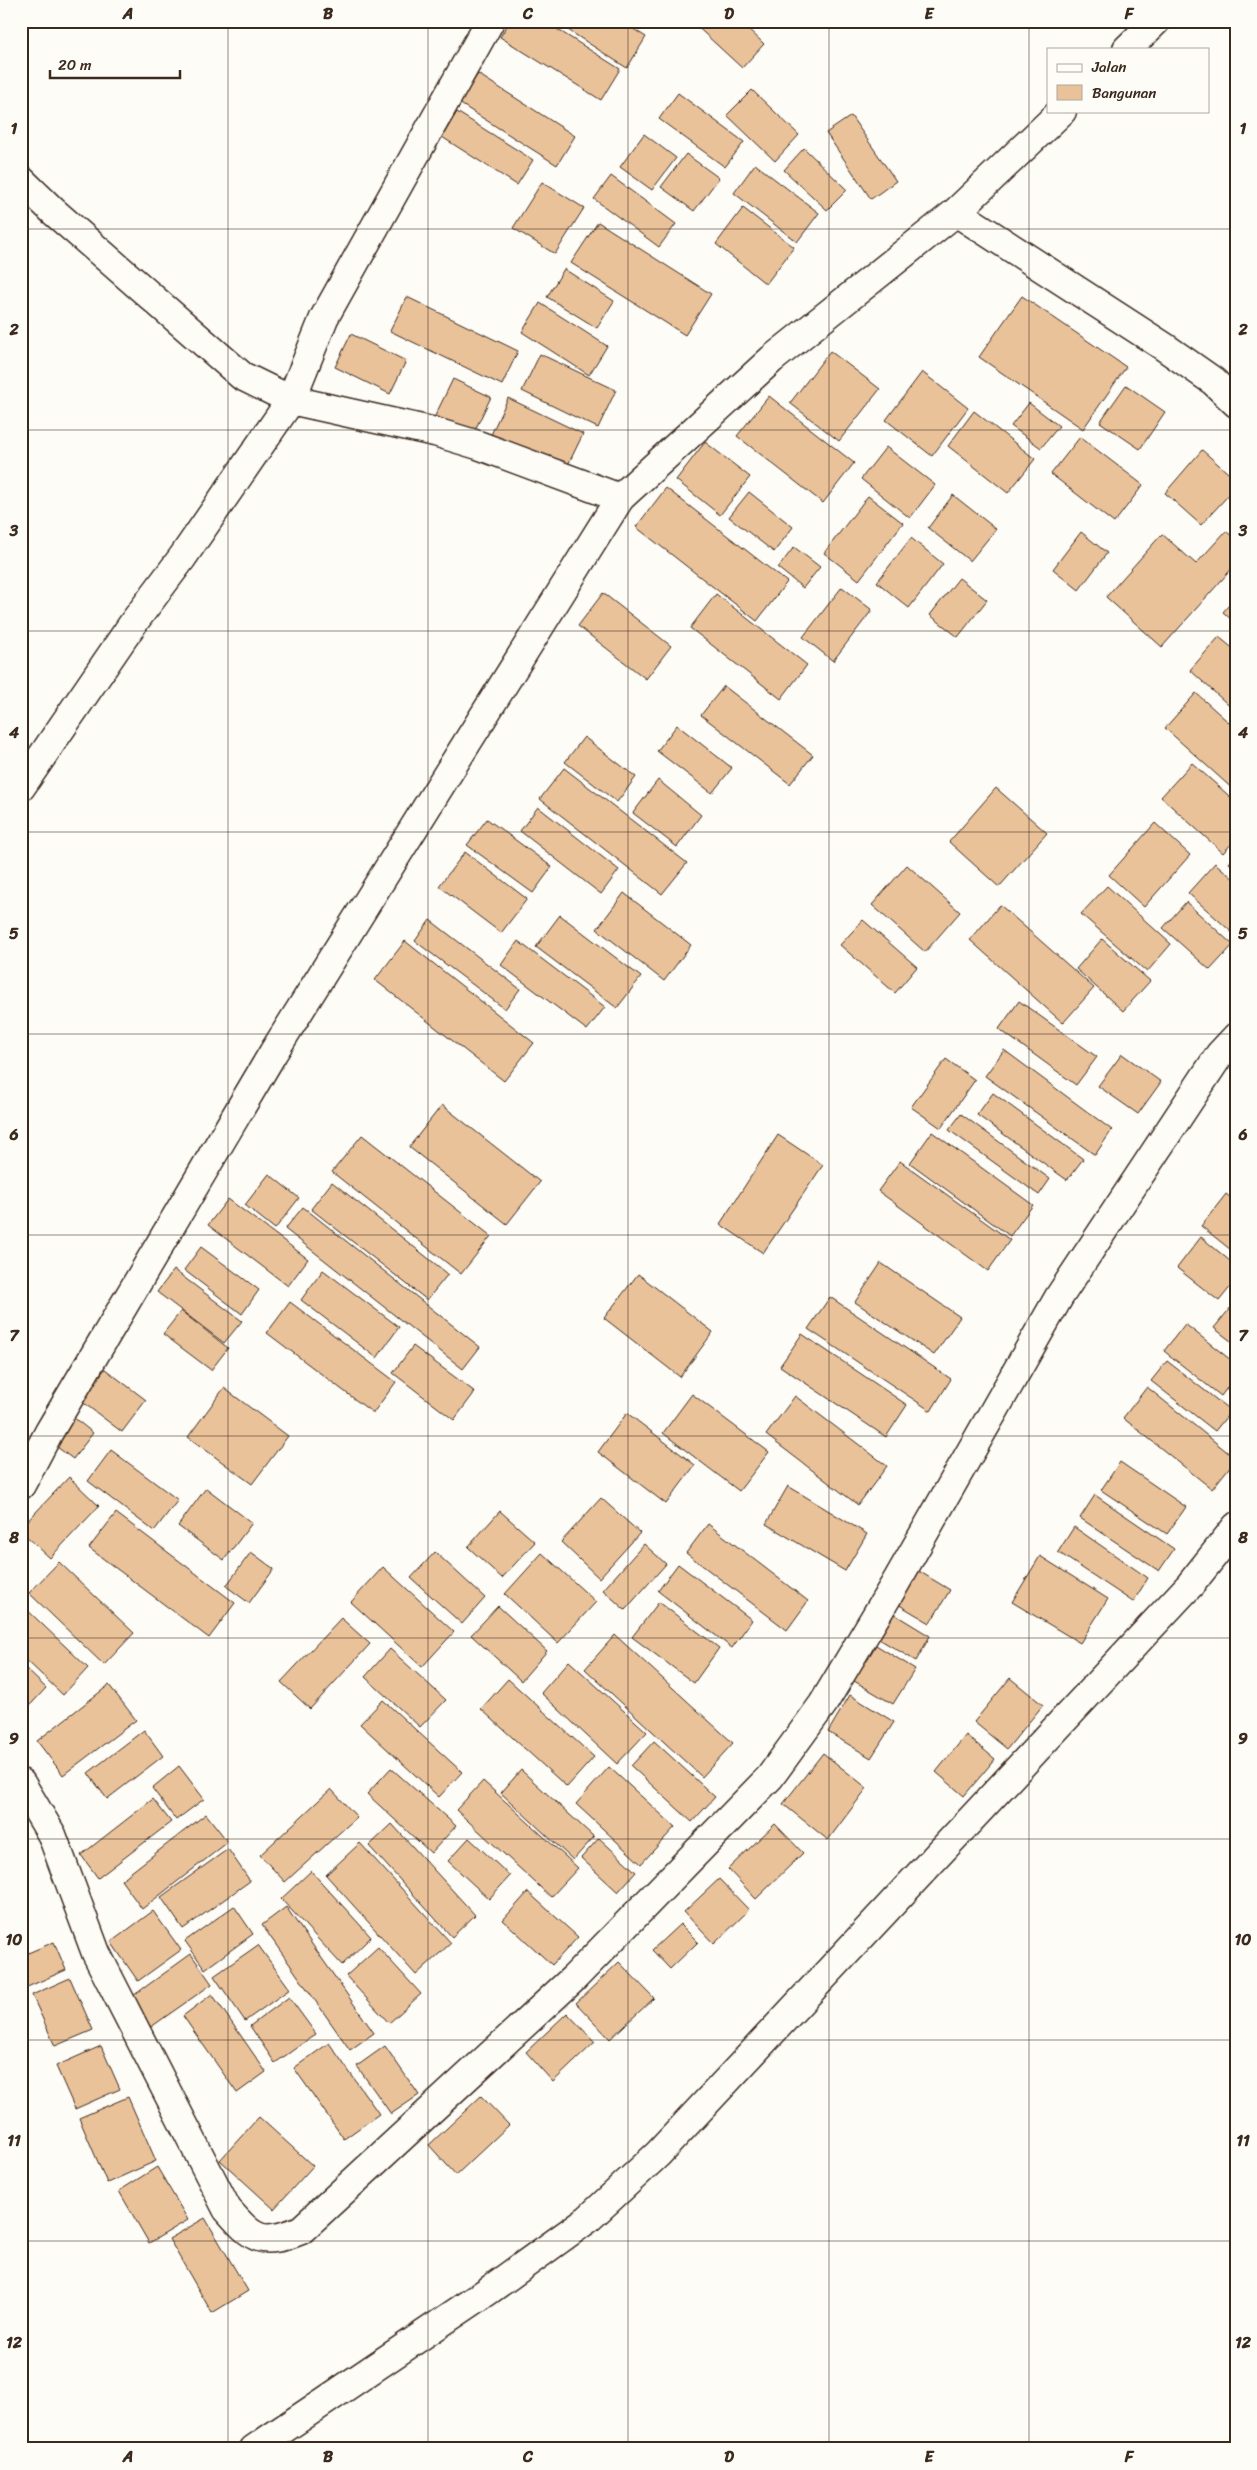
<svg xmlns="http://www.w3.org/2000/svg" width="1257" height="2470" font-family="Sriracha,sans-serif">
	<rect width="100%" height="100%" fill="#fdfcf7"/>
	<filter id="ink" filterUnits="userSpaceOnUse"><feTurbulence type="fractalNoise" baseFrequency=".02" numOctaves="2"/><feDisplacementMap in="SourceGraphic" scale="10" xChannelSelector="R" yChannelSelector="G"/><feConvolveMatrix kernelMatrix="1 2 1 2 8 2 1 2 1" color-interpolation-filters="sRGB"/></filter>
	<g filter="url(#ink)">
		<g fill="#eac29a" stroke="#3b2a1e">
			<polygon points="510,21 544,21 620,69 601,100 500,37"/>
			<polygon points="554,21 621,21 646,37 627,68"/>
			<polygon points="691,21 740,21 764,44 742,68"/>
			<polygon points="478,74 575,136 557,165 459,103"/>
			<polygon points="752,90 799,135 775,161 727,115"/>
			<polygon points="678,93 744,142 725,167 659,119"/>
			<polygon points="457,112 533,160 517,185 442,137"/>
			<polygon points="851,116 896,181 871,199 826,133"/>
			<polygon points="644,134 676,158 652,190 620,167"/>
			<polygon points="804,148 847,190 827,210 784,170"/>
			<polygon points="686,154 719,178 694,211 661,187"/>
			<polygon points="755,164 819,213 797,242 734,193"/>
			<polygon points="611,176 676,224 659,247 594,199"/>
			<polygon points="542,182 584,208 555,254 513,228"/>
			<polygon points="743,208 794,247 766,284 716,244"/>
			<polygon points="598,222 711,294 685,335 571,263"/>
			<polygon points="564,269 614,301 597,328 547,297"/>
			<polygon points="1022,296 1126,367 1083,429 979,357"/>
			<polygon points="407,297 518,351 502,385 390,331"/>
			<polygon points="540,303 607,346 589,375 522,332"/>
			<polygon points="351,334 406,361 390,394 335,367"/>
			<polygon points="830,351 880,389 839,441 790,403"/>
			<polygon points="540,354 616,390 598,428 522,391"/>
			<polygon points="922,372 968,408 932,456 886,420"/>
			<polygon points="453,379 491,397 472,436 434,418"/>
			<polygon points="1126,385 1165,412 1140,449 1100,422"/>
			<polygon points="769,396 854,463 823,503 737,436"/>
			<polygon points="508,398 583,434 563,475 489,439"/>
			<polygon points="1029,403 1059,426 1041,448 1011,426"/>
			<polygon points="974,411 1035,459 1008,493 948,446"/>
			<polygon points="1080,437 1143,485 1114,523 1051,474"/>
			<polygon points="705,442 750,477 720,515 676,480"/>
			<polygon points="886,447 935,485 910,518 861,479"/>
			<polygon points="1202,450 1236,480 1236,487 1201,525 1165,493"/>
			<polygon points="666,488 787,582 757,621 636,527"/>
			<polygon points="749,492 793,527 774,552 729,517"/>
			<polygon points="953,495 996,529 970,561 928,528"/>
			<polygon points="868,496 903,523 859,580 824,553"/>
			<polygon points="1226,531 1236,540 1236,564 1162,647 1106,597 1162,534 1196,564"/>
			<polygon points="1081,532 1107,553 1079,590 1053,569"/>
			<polygon points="911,538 943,564 909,608 877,582"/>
			<polygon points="794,547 820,567 803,588 778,568"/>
			<polygon points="959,578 987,600 958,637 930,615"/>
			<polygon points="842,587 872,610 833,661 803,637"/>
			<polygon points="603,593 671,646 646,679 578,626"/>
			<polygon points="716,594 807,665 781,699 690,628"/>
			<polygon points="1236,597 1236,624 1223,612"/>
			<polygon points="1219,637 1236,651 1236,712 1190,670"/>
			<polygon points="724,686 813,755 790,784 701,715"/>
			<polygon points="1196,693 1236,729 1236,792 1165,728"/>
			<polygon points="677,725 732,768 712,793 657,751"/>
			<polygon points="584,737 636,777 617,802 565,762"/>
			<polygon points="1192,763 1236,802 1236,839 1223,853 1161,797"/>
			<polygon points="564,768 687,863 662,894 540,799"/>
			<polygon points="658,780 701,815 677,847 633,813"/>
			<polygon points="996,788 1047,833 999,887 949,842"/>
			<polygon points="538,807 619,870 601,894 520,831"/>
			<polygon points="487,819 552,867 533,893 467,845"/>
			<polygon points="1155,823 1190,855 1144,907 1109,875"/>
			<polygon points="465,852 527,899 501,933 439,886"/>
			<polygon points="1236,855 1236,870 1229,863"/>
			<polygon points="1215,863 1236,881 1236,936 1188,893"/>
			<polygon points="907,865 960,912 925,952 872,905"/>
			<polygon points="1107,886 1171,944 1147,972 1081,914"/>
			<polygon points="624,893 691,945 664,981 597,929"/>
			<polygon points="1186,902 1233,945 1210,970 1163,928"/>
			<polygon points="1000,905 1094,988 1063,1023 970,940"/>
			<polygon points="560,915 641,977 617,1008 536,947"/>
			<polygon points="430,920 520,989 505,1009 415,941"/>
			<polygon points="863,920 917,967 895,993 840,945"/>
			<polygon points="1102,939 1150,981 1123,1011 1076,969"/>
			<polygon points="405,941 534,1043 504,1081 375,980"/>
			<polygon points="518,941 605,1007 587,1030 501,965"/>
			<polygon points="1019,1001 1097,1057 1076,1085 999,1029"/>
			<polygon points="1004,1050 1112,1130 1095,1155 985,1076"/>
			<polygon points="1122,1054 1161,1082 1138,1114 1098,1086"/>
			<polygon points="946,1059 975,1080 941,1128 911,1107"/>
			<polygon points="993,1093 1083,1159 1067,1180 977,1115"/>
			<polygon points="442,1105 540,1182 507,1224 409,1147"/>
			<polygon points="961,1114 1050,1179 1039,1195 949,1130"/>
			<polygon points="932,1132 1033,1205 1010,1236 910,1163"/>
			<polygon points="362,1135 491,1236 461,1274 332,1172"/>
			<polygon points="778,1135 823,1165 763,1253 720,1224"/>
			<polygon points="900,1161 1010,1240 988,1271 878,1191"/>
			<polygon points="269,1174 299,1198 275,1229 245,1205"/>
			<polygon points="332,1182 448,1274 427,1300 311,1209"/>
			<polygon points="1226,1194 1236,1202 1236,1254 1201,1226"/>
			<polygon points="228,1199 308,1259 288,1286 208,1225"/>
			<polygon points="303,1207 480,1347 463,1369 285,1229"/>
			<polygon points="1201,1237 1236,1266 1236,1280 1219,1301 1177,1268"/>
			<polygon points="201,1247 259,1290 242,1314 184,1270"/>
			<polygon points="881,1263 960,1317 934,1355 855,1302"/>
			<polygon points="174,1270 242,1321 224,1343 157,1292"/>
			<polygon points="323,1270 399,1327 377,1358 301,1300"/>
			<polygon points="638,1274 713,1332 680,1377 604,1318"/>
			<polygon points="830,1297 951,1379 931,1411 808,1329"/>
			<polygon points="1236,1301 1236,1345 1214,1328"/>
			<polygon points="290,1302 396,1382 373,1413 267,1333"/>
			<polygon points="181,1311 228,1348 211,1370 163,1334"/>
			<polygon points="1185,1324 1236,1364 1236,1376 1221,1396 1164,1351"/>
			<polygon points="802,1334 907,1405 886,1437 780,1366"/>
			<polygon points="413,1346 475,1392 454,1420 393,1373"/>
			<polygon points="1167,1361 1231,1411 1215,1431 1151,1381"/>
			<polygon points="105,1369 146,1400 122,1432 81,1401"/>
			<polygon points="1147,1387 1236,1459 1212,1489 1123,1418"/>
			<polygon points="224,1388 288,1436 252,1484 188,1437"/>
			<polygon points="1236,1393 1236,1410 1228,1404"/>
			<polygon points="692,1394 769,1452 739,1491 663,1433"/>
			<polygon points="795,1396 887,1466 858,1505 766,1435"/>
			<polygon points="627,1413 695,1465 666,1504 598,1452"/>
			<polygon points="73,1417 93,1433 73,1459 53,1444"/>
			<polygon points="111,1450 178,1500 154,1531 88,1481"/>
			<polygon points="1120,1462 1186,1507 1167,1534 1101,1490"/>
			<polygon points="69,1477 99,1506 50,1558 21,1531 21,1528"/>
			<polygon points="788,1486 867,1534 845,1571 766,1524"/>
			<polygon points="206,1488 252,1523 224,1560 178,1526"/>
			<polygon points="1095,1495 1174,1549 1159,1571 1080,1518"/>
			<polygon points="601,1498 640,1533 599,1578 561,1542"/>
			<polygon points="500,1511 535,1542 502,1578 468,1547"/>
			<polygon points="116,1513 235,1603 209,1638 89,1548"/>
			<polygon points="708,1524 808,1601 787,1630 686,1553"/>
			<polygon points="1074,1527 1148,1578 1133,1602 1058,1552"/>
			<polygon points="644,1544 666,1564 625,1610 603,1590"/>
			<polygon points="251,1552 274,1569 249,1603 226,1586"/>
			<polygon points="435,1552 485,1598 462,1624 411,1578"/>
			<polygon points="542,1553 596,1602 558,1643 505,1594"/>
			<polygon points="1040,1556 1108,1599 1080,1643 1012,1602"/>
			<polygon points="59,1562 134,1633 104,1665 29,1593"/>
			<polygon points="678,1564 752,1620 732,1648 658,1591"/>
			<polygon points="383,1567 454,1632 422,1667 351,1602"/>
			<polygon points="917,1570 950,1590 930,1623 896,1603"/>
			<polygon points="659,1602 719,1648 694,1683 632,1637"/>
			<polygon points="21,1604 88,1668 63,1695 21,1655"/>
			<polygon points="498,1606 547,1651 521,1681 471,1635"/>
			<polygon points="894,1614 930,1636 916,1661 879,1639"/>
			<polygon points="341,1618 370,1644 310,1709 281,1682"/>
			<polygon points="615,1635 733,1743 702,1777 585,1669"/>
			<polygon points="871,1642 915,1669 893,1704 849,1678"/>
			<polygon points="390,1649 446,1700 420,1727 365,1677"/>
			<polygon points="569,1661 647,1732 617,1764 541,1693"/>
			<polygon points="21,1664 46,1688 21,1715"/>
			<polygon points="1010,1678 1043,1705 1007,1749 974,1722"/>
			<polygon points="508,1679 594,1757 567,1787 481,1709"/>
			<polygon points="109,1685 136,1720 63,1775 37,1741"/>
			<polygon points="850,1695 894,1722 871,1758 828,1732"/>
			<polygon points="383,1700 462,1772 439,1797 360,1724"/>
			<polygon points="144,1730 163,1756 107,1799 88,1773"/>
			<polygon points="966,1735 995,1759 964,1796 936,1772"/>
			<polygon points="654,1741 715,1797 692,1822 631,1766"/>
			<polygon points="823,1753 867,1788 828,1840 783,1804"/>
			<polygon points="179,1766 204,1799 176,1820 152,1788"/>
			<polygon points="609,1767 675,1827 641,1864 576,1804"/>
			<polygon points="391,1768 456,1826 431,1853 367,1794"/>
			<polygon points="521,1770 594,1837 573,1860 501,1793"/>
			<polygon points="483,1781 578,1868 551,1897 456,1810"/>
			<polygon points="331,1789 357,1817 285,1882 260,1855"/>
			<polygon points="153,1799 171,1822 98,1878 81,1855"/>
			<polygon points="206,1814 228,1842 142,1909 121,1880"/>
			<polygon points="392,1824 475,1915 452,1937 369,1846"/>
			<polygon points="775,1824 803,1853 756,1899 728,1869"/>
			<polygon points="469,1838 510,1876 489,1899 448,1861"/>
			<polygon points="599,1838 636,1872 618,1892 581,1858"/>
			<polygon points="360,1843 451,1943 416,1975 326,1875"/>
			<polygon points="228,1849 250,1881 183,1929 161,1897"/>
			<polygon points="311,1871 371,1937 342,1965 281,1899"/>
			<polygon points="719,1879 749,1910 714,1944 684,1912"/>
			<polygon points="528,1892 578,1937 552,1965 503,1920"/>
			<polygon points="234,1906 253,1934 205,1969 185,1941"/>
			<polygon points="286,1907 374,2033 350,2050 262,1925"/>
			<polygon points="153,1911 181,1950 138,1981 111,1942"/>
			<polygon points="680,1924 698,1942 670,1969 652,1950"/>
			<polygon points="54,1942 66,1970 25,1988 21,1979 21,1956"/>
			<polygon points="258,1945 290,1989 245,2021 214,1976"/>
			<polygon points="378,1947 421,1994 389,2023 346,1976"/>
			<polygon points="191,1954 212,1984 151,2027 130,1998"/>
			<polygon points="619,1962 654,1998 610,2039 576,2003"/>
			<polygon points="70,1978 93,2030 55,2046 32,1995"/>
			<polygon points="212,1994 266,2072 237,2093 183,2016"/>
			<polygon points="289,1997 316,2034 275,2063 250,2026"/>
			<polygon points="567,2013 595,2042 553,2082 526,2052"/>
			<polygon points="329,2043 379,2114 344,2139 294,2068"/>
			<polygon points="101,2046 120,2089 75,2109 56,2066"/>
			<polygon points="385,2046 419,2095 391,2114 357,2066"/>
			<polygon points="481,2096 509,2125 456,2175 429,2145"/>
			<polygon points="128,2097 156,2161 107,2183 79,2118"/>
			<polygon points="259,2117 313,2166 274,2209 220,2160"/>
			<polygon points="157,2167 188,2220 149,2243 119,2191"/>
			<polygon points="205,2218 248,2291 212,2313 169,2239"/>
		</g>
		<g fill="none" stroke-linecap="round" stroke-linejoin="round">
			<g stroke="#3b2a1e" stroke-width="31">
				<g id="street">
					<polyline points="1127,49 1156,21"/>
					<polyline points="21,180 53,211 242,376 291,400 435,432 478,445 620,498"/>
					<polyline points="956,212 1163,346 1213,381 1236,403"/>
					<polyline points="21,787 134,622 182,558 291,400 324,318 490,21"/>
					<polyline points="21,1485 49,1432 273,1053 620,498 772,359 956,212 1062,111"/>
					<path d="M21,1783L52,1835L96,1953L227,2209C254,2240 261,2246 301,2230L574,1978L770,1777L823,1704L895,1584L1059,1297L1220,1054L1236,1037"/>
					<polyline points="254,2449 488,2291 588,2219 658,2154 1190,1585 1236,1527"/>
				</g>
			</g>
			<use href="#street" stroke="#fdfcf7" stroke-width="28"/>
		</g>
	</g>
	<path fill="none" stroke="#3b2a1e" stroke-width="1" stroke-opacity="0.55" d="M228,21V2449M428,21V2449M628,21V2449M829,21V2449M1029,21V2449M21,229H1236M21,430H1236M21,631H1236M21,832H1236M21,1034H1236M21,1235H1236M21,1436H1236M21,1638H1236M21,1839H1236M21,2040H1236M21,2241H1236"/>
	<rect width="1257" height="2470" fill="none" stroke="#fdfcf7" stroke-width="55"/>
	<rect x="1047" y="48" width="162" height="65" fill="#fdfcf7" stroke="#afa8a0"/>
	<rect x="1057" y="64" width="25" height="8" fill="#fdfcf7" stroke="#afa8a0"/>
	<text x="1092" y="72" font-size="15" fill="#3b2a1e">Jalan</text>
	<rect x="1057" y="85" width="25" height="15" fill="#eac29a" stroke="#afa8a0"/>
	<text x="1092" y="98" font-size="15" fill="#3b2a1e">Bangunan</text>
	<path d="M50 70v8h130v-8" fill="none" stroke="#3b2a1e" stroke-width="2.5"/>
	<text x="58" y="70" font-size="15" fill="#3b2a1e" stroke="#fdfcf7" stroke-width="4" paint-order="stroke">20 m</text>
	<rect x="28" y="28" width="1202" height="2414" fill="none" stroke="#3b2a1e" stroke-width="2"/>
	<g font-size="16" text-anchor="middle" font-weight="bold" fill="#3b2a1e">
		<text x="128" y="19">A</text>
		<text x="328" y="19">B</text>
		<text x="528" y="19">C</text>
		<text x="729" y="19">D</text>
		<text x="929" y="19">E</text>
		<text x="1129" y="19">F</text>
		<text x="14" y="134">1</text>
		<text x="1243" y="134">1</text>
		<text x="14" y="335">2</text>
		<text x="1243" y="335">2</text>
		<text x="14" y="536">3</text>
		<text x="1243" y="536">3</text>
		<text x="14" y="738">4</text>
		<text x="1243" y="738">4</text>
		<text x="14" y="939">5</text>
		<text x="1243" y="939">5</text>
		<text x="14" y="1140">6</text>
		<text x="1243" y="1140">6</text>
		<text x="14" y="1341">7</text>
		<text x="1243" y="1341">7</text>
		<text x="14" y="1543">8</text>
		<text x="1243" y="1543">8</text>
		<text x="14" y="1744">9</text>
		<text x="1243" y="1744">9</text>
		<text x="14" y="1945">10</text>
		<text x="1243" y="1945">10</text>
		<text x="14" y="2146">11</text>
		<text x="1243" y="2146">11</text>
		<text x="14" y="2348">12</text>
		<text x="1243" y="2348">12</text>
		<text x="128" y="2462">A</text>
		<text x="328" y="2462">B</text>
		<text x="528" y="2462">C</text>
		<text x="729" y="2462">D</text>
		<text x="929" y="2462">E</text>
		<text x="1129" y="2462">F</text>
	</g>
</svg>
